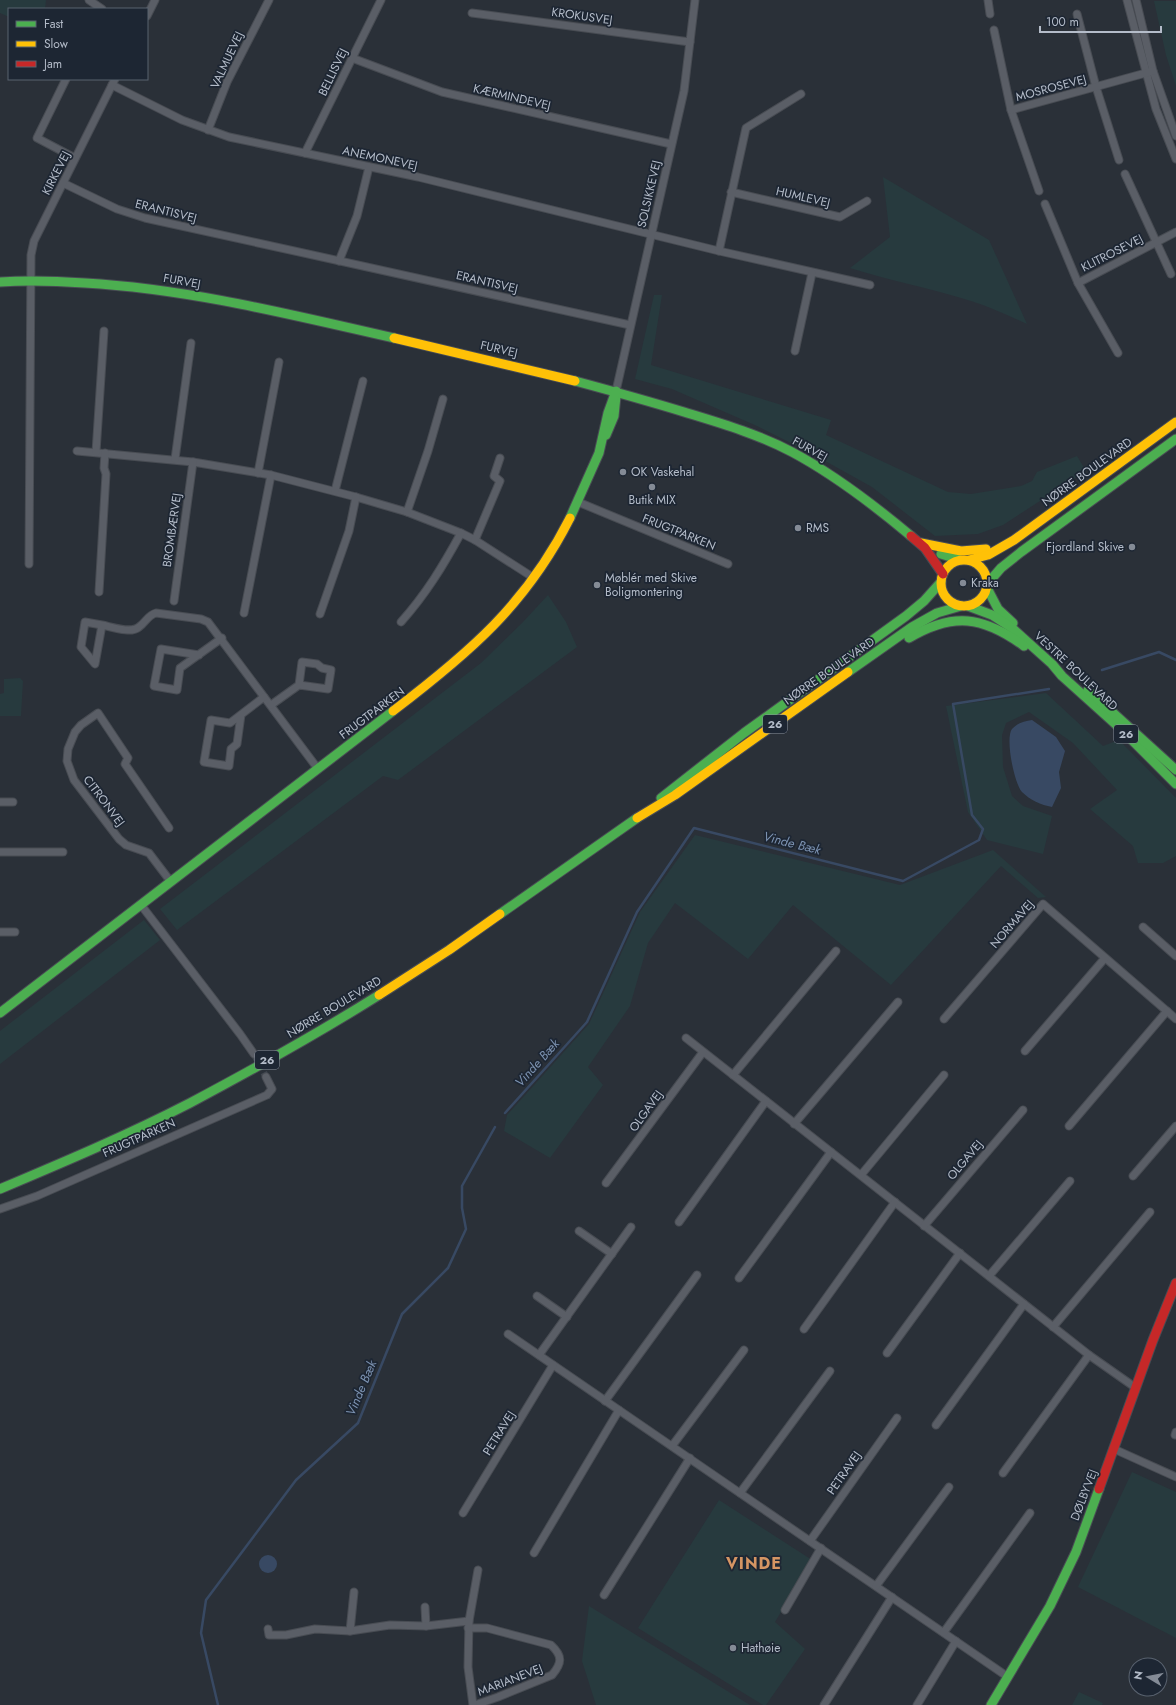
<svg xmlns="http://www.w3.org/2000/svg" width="1176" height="1705" font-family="Jost,sans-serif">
	<rect width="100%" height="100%" fill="#2a3038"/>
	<g fill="#273a3e">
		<polygon points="0,0 46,0 45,9 9,9 9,17 0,13"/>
		<polygon points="1154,1 1176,1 1176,86 1166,55"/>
		<path d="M883,177L989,240L1027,324C1009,316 990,307 971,301C931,288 890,281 850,268L890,237Z"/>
		<polygon points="654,295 662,295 651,365 831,420 826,435 948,492 971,494 1021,486 1032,481 1037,472 1077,456 1086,471 1003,525 978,534 935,536 872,487 809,452 757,426 672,389 635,379"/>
		<polygon points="548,595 566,622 577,647 398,780 383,776 177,930 160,909 481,663 523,622"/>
		<polygon points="20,678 23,681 21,716 0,716 0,694 4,693 4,679"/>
		<polygon points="1046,693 1103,746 1119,740 1176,798 1176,856 1163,863 1138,863 1133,846 1090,809 1117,790 1073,743 1029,712 1006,723 1002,735 1003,767 1012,796 1023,806 1052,816 1043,854 987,840 968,812 946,706"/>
		<polygon points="695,835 900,885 993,850 1046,897 1038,898 1001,866 891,985 793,905 748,959 675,903 648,943 630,1006 588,1067 603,1085 550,1158 504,1131 507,1115 589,1024 640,912"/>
		<polygon points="144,920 160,940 0,1064 0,1031"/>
		<polygon points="1132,1472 1176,1492 1176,1638 1078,1587"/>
		<polygon points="719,1500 812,1560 775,1622 805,1649 766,1705 763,1705 638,1628"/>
		<polygon points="589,1606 750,1705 596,1705 582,1661"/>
		<polygon points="1079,1692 1103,1703 1102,1705 1072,1705"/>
	</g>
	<g fill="#384963">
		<path d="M1032,720L1056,737L1065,751L1059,772L1061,788L1052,807C1041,805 1030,800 1022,792C1014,783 1005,738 1012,729C1017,723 1025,721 1032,720Z"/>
		<circle cx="268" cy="1564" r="9"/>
	</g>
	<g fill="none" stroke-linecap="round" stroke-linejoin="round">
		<g stroke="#384963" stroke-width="2.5">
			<polyline points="1102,670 1159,652 1176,660"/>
			<polyline points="505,1113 587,1022 637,912 694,828 903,881 979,840 983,829 972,815 953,704 1049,689"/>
			<polyline points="218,1705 201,1633 206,1600 296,1480 358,1423 402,1314 448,1268 466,1229 462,1208 462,1186 495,1127"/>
		</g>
		<polyline stroke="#3f454e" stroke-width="7" stroke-dasharray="7 3.5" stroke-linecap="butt" points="254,1054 266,1077"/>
		<g stroke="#484c53" stroke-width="9">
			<g id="street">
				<polyline points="89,0 102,9"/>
				<polyline points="988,0 990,14"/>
				<polyline points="1127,0 1156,109 1176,159"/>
				<polyline points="1136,0 1153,71 1176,136"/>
				<polyline points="472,13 690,42"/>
				<polyline points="1077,14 1096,87 1119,160"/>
				<polyline points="147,16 155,0"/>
				<polyline points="994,30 1011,110 1039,191"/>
				<polyline points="352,58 442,92 671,144"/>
				<polyline points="66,79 37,138 75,158"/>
				<polyline points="112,85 182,120 229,137 418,177 719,251 870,285"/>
				<polyline points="1011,110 1153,71"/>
				<polyline points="208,130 227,82 269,0"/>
				<polyline points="305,153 381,0"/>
				<polyline points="1125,174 1171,274"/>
				<polyline points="63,183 117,209 145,218 630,325"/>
				<polyline points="731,192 840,217 867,201"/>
				<polyline points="1045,204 1078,283"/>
				<polyline points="719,251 746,128 801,94"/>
				<polyline points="339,261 357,216 369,167"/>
				<polyline points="795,351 812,273"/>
				<polyline points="1118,353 1078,283 1176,232"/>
				<polyline points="616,391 684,91 695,0"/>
				<polyline points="77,451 193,462 271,475 356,497 407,512 461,533 475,540 534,578"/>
				<polyline points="96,452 104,331"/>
				<polyline points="175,459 191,343"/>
				<polyline points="258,473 279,362"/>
				<polyline points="335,491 363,381"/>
				<polyline points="578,502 728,564"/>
				<polyline points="407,512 428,451 443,399"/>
				<polyline points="475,540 500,481 494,476 500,458"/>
				<polyline points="29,564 31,255 34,241 115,79"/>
				<polyline points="99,592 106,474 104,468 105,453"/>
				<polyline points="174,601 193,462"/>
				<polyline points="244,613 271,475"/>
				<polyline points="320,614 349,531 356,497"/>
				<path d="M401,622C426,594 443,566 461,533"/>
				<path d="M102,625L85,622L81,647L95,664L102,625C112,627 131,634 139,627C146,622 148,615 156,613L201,619L208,622L318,769"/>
				<polyline points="199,655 161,649 154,686 177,690 180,668 222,638"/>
				<polyline points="271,705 299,685 302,662 317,664 322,668 331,670 328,689 299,685"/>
				<polyline points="241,715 237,744 231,749 229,766 204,762 211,720 230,723 264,697"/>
				<polyline points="0,802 13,802"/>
				<polyline points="169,828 125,764 128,758 98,713 81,725 75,732 68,749 67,761 74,780 119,839 126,845 149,853 171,882"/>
				<polyline points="0,852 63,852"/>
				<polyline points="141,905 240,1034 254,1054"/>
				<polyline points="1143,927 1176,956"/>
				<polyline points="0,932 15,932"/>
				<polyline points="944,1019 1043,904 1176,1019"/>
				<polyline points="686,1038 1089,1355 1136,1388"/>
				<polyline points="1025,1051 1105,958"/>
				<polyline points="733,1075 836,951"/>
				<polyline points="794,1124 898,1002"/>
				<polyline points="1069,1126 1167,1011"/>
				<polyline points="861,1175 944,1075"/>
				<polyline points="1133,1176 1176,1126"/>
				<polyline points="606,1183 703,1052"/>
				<polyline points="0,1209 37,1196 267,1095 272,1089 266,1077"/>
				<polyline points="679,1222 766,1101"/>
				<polyline points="924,1226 1023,1110"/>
				<polyline points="579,1231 612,1254"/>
				<polyline points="989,1276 1070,1181"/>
				<polyline points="739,1278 831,1152"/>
				<polyline points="537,1296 567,1317"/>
				<polyline points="1053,1327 1150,1212"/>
				<polyline points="804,1329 895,1202"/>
				<polyline points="508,1334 1008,1677"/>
				<polyline points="887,1353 960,1253"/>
				<polyline points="539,1355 631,1227"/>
				<polyline points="605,1401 697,1275"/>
				<polyline points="936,1425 1024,1304"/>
				<polyline points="1176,1432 1175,1435 1176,1435"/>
				<polyline points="672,1446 744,1350"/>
				<polyline points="1114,1449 1176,1477"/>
				<polyline points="1003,1473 1089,1355"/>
				<polyline points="740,1493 830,1371"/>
				<polyline points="463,1513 553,1365"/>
				<polyline points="810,1541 897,1418"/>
				<polyline points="534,1553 619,1410"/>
				<polyline points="876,1586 949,1487"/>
				<polyline points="604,1595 690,1458"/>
				<polyline points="425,1607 426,1626"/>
				<polyline points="785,1610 821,1548"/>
				<path d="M468,1628H487L551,1645C563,1656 562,1663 552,1675L498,1697L475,1705"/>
				<polyline points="268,1629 269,1635 286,1635 315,1629 350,1631 390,1625 426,1626 469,1621"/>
				<polyline points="350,1631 354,1592"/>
				<polyline points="944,1632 1030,1513"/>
				<polyline points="473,1705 468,1667 469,1621 478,1570"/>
				<polyline points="824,1705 892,1597"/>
				<polyline points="917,1705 956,1641"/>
			</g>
		</g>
		<g stroke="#484c53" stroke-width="11">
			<g id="fast">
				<path d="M0,282C28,280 56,281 85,283C190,289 292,315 394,338"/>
				<path d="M575,381C612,391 648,401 684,412C720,423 758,434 792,452C835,475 874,505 911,536"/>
				<polyline points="606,435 614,416 616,396"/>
				<polyline points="570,518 599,453 608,413 616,391"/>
				<polyline points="941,554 960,560"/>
				<polyline points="988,583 1001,568 1021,552 1176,439"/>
				<polyline points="987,588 998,609 1013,623"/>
				<polyline points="968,606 992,615 1012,628 1052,664 1062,676 1122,730 1176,784"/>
				<path d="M909,638C953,612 983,616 1024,646"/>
				<polyline points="848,672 912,627 937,613 961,606"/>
				<polyline points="1088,690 1176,770"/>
				<polyline points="661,798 744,733 906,616 924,601 941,582"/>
				<polyline points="500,914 637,818"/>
				<polyline points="0,1013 393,711"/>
				<path d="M0,1189C64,1162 128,1135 190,1103C254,1069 317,1034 379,995"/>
				<polyline points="991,1705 1050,1606 1076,1552 1099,1489"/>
			</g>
		</g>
		<g stroke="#484c53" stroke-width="11">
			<g id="slow">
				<polyline points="394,338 575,381"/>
				<polyline points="921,543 961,551 986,549"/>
				<circle cx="964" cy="583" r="23"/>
				<polyline points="969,560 988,555 1014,540 1176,422"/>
				<path d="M393,711C469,653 526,605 570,518"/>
				<polyline points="637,818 675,795 848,672"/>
				<polyline points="379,995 449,950 500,914"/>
			</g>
		</g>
		<g stroke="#484c53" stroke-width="11">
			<g id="jam">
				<polyline points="911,536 925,548 943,574"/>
				<polyline points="1099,1489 1153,1340 1176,1283"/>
			</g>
		</g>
		<use href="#street" stroke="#5a5e66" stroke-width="7"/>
		<use href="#fast" stroke="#4caf50" stroke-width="9"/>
		<use href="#slow" stroke="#ffc107" stroke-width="9"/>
		<use href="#jam" stroke="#c62828" stroke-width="9"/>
	</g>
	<g fill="#848b96" stroke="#1d2633" stroke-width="1.5">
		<circle cx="623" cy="472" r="4"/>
		<circle cx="652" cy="487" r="4"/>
		<circle cx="798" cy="528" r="4"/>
		<circle cx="1132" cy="547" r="4"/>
		<circle cx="963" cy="583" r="4"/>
		<circle cx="597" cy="585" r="4"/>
		<circle cx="733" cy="1648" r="4"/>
	</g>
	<g text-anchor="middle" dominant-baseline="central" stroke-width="3.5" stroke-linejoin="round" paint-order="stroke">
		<g fill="#1d2633" stroke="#878f9c" stroke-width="1">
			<rect x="763" y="715" width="24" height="18" rx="3"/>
			<rect x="1114" y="725" width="24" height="18" rx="3"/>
			<rect x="255" y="1051" width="24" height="18" rx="3"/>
		</g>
		<g font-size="11" font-weight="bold" fill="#b4bcc9">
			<text x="775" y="724">26</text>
			<text x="1126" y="734">26</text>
			<text x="267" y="1060">26</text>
		</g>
		<g font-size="12" fill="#b4bcc9" stroke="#1d2633">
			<text transform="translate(582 16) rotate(8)">KROKUSVEJ</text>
			<text transform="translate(227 60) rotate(-65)">VALMUEVEJ</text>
			<text transform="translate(333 72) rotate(-64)">BELLISVEJ</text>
			<text transform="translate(1051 88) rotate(-15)">MOSROSEVEJ</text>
			<text transform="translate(512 97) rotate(13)">KÆRMINDEVEJ</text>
			<text transform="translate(380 158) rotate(12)">ANEMONEVEJ</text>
			<text transform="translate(56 173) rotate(-63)">KIRKEVEJ</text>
			<text transform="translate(649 194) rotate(-77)">SOLSIKKEVEJ</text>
			<text transform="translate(803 197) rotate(13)">HUMLEVEJ</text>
			<text transform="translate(166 211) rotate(14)">ERANTISVEJ</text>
			<text transform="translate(1112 253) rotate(-27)">KLITROSEVEJ</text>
			<text transform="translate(182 281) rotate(10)">FURVEJ</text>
			<text transform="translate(487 282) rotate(13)">ERANTISVEJ</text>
			<text transform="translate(499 349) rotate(13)">FURVEJ</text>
			<text transform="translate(810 449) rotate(29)">FURVEJ</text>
			<text transform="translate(1087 472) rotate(-36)">NØRRE BOULEVARD</text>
			<text transform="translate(172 530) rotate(-82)">BROMBÆRVEJ</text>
			<text transform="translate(679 532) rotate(22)">FRUGTPARKEN</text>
			<text transform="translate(829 671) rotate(-35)">NØRRE BOULEVARD</text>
			<text transform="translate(1076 671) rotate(43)">VESTRE BOULEVARD</text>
			<text transform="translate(372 713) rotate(-37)">FRUGTPARKEN</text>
			<text transform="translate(104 801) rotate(53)">CITRONVEJ</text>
			<text transform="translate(1012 924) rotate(-49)">NORMAVEJ</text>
			<text transform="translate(334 1007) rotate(-31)">NØRRE BOULEVARD</text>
			<text transform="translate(646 1111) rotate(-54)">OLGAVEJ</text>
			<text transform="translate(139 1138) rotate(-24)">FRUGTPARKEN</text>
			<text transform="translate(965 1160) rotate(-50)">OLGAVEJ</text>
			<text transform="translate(499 1433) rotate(-58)">PETRAVEJ</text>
			<text transform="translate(844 1473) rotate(-55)">PETRAVEJ</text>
			<text transform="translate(1084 1495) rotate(-69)">DØLBYVEJ</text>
			<text transform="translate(510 1680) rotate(-21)">MARIANEVEJ</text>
		</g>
		<g font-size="12" fill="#b4bcc9" stroke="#1d2633" text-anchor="start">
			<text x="631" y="472">OK Vaskehal</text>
			<text x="652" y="500" text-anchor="middle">Butik MIX</text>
			<text x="806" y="528">RMS</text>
			<text x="1124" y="547" text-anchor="end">Fjordland Skive</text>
			<text x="605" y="578">Møblér med Skive<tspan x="605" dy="14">Boligmontering</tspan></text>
			<text x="971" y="583">Kraka</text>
			<text x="741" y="1648">Hathøie</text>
		</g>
		<g font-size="13" font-style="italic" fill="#7c92b1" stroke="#1d2633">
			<text transform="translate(792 843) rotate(14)">Vinde Bæk</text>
			<text transform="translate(537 1063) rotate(-48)">Vinde Bæk</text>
			<text transform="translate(361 1388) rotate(-67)">Vinde Bæk</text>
		</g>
		<g font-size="16" font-weight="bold" letter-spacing="1" fill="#d59563" stroke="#1d2633">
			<text x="754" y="1563">VINDE</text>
		</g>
	</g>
	<rect x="8" y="8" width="140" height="72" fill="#1d2633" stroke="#59626f"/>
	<rect x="16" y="21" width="20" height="6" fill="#4caf50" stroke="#59626f"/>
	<text x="44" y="28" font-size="12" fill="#b4bcc9">Fast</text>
	<rect x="16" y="41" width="20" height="6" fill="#ffc107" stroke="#59626f"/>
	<text x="44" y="48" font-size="12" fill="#b4bcc9">Slow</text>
	<rect x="16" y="61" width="20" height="6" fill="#c62828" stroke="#59626f"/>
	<text x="44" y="68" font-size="12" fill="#b4bcc9">Jam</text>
	<g transform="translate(1148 1677) rotate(280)"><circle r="19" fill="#1d2633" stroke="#59626f"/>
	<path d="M0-3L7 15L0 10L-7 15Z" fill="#848b96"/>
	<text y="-6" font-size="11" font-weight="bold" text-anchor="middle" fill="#b4bcc9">N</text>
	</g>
	<path d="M1040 26v6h121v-6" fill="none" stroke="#b4bcc9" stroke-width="2"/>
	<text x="1046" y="26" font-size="12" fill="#b4bcc9" stroke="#1d2633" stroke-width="3" paint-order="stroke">100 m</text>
</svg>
